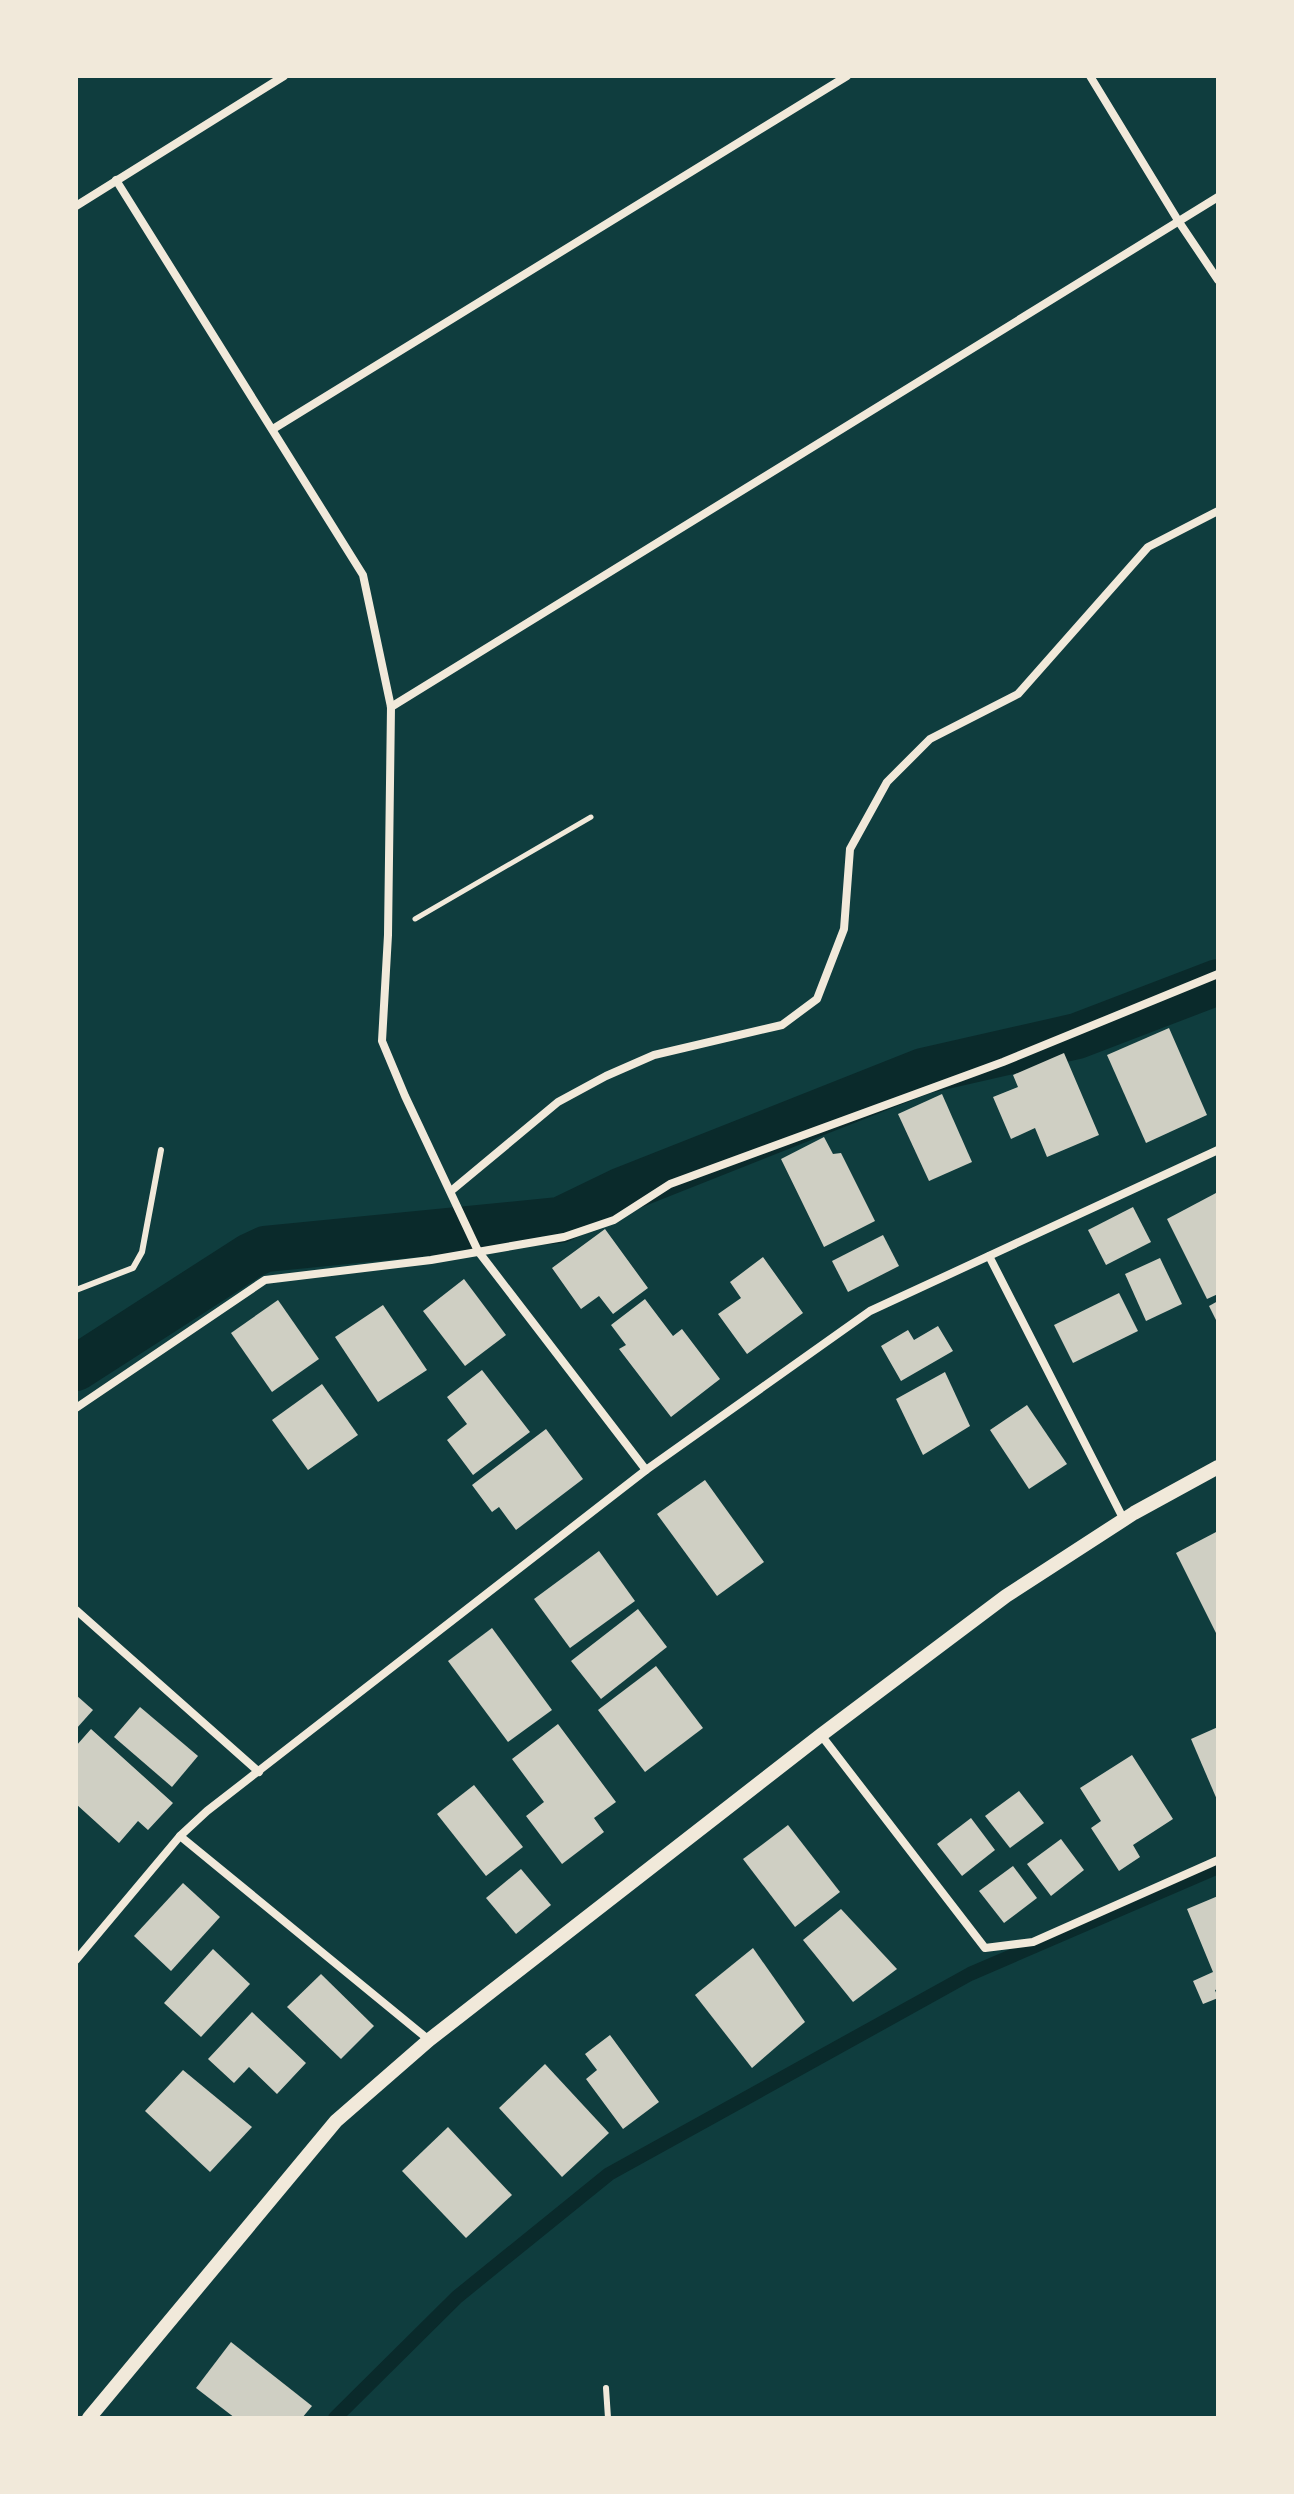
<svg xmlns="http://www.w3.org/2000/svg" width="1294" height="2494" font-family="Mulish,sans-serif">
	<rect width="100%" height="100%" fill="#0f3d3e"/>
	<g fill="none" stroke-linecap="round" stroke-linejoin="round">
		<polyline stroke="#0a2a2b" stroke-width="14" points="335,2418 457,2297 609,2174 970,1974 1218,1867"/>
		<polyline stroke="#0a2a2b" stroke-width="46" points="76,1368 250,1256 265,1249 560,1220 620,1191 923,1071 1077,1036 1218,982"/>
	</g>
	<g fill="#cfcfc3">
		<polygon points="1169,1028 1207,1115 1146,1143 1107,1055"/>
		<polygon points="1064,1053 1099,1135 1047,1157 1035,1128 1011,1139 993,1097 1018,1087 1013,1075"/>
		<polygon points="942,1094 972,1162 929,1181 898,1114"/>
		<polygon points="824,1137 833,1154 841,1153 875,1221 824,1247 781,1159"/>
		<polygon points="1216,1193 1218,1198 1218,1294 1207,1299 1167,1219"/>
		<polygon points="1133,1207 1151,1242 1106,1265 1088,1230"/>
		<polygon points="605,1229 648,1288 613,1314 599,1296 581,1309 552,1268"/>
		<polygon points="883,1235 899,1266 848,1292 832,1261"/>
		<polygon points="763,1257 803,1313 747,1354 718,1314 741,1298 730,1282"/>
		<polygon points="1160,1258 1182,1304 1146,1321 1125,1274"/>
		<polygon points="464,1279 506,1335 465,1366 423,1311"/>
		<polygon points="1119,1293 1138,1331 1073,1363 1054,1325"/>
		<polygon points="645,1299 673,1336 682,1329 720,1379 671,1417 619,1349 626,1345 611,1325"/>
		<polygon points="278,1300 319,1359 272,1392 231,1333"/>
		<polygon points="1218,1301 1218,1324 1209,1306"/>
		<polygon points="383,1305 427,1370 378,1402 335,1337"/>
		<polygon points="938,1326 953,1351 901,1381 881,1346 908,1330 914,1340"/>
		<polygon points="482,1370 530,1432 473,1475 447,1440 467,1424 447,1397"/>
		<polygon points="945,1372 970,1426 923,1455 896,1399"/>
		<polygon points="322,1384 358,1435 308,1470 272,1420"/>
		<polygon points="1027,1405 1067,1464 1029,1489 990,1430"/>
		<polygon points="546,1429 583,1479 516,1530 499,1507 492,1512 472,1485"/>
		<polygon points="705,1480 764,1562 717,1596 657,1514"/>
		<polygon points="1218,1531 1218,1637 1176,1553"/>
		<polygon points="599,1551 635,1601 570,1648 534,1599"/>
		<polygon points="638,1609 667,1647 601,1699 571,1661"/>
		<polygon points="492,1628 552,1710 508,1742 448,1661"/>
		<polygon points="656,1666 703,1728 645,1772 598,1710"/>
		<polygon points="76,1695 93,1710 76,1729"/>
		<polygon points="140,1707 198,1756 172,1787 114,1737"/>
		<polygon points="558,1724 616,1802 594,1818 604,1832 562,1864 526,1816 544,1802 512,1759"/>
		<polygon points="1218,1727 1218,1802 1191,1739"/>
		<polygon points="91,1729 173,1803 148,1830 138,1821 119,1843 76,1804 76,1746"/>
		<polygon points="1132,1755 1173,1819 1133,1845 1140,1857 1119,1871 1091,1828 1101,1821 1080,1788"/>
		<polygon points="474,1785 523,1847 486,1876 437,1814"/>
		<polygon points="1019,1791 1044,1823 1010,1848 985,1816"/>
		<polygon points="971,1818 995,1850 962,1876 937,1844"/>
		<polygon points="788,1825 840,1892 795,1927 743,1859"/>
		<polygon points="1061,1839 1084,1870 1051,1896 1027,1864"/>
		<polygon points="1013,1866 1037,1898 1004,1923 979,1891"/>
		<polygon points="521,1869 551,1905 516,1934 486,1898"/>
		<polygon points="183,1883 220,1917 171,1971 134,1936"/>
		<polygon points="1218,1896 1218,1989 1215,1990 1218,1998 1203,2004 1193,1981 1213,1972 1187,1909"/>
		<polygon points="841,1909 897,1969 853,2002 803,1940"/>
		<polygon points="753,1948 805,2022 752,2068 695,1995"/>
		<polygon points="213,1949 250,1984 201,2037 164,2003"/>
		<polygon points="321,1974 374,2026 341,2059 287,2007"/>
		<polygon points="252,2012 306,2063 277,2094 249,2067 234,2083 208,2059"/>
		<polygon points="610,2035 659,2102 623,2129 586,2079 597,2070 585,2054"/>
		<polygon points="545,2064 609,2133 562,2177 499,2108"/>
		<polygon points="183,2070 252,2127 210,2172 145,2111"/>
		<polygon points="448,2127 512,2195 466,2238 402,2171"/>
		<polygon points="231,2342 312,2406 302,2418 235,2418 196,2388"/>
	</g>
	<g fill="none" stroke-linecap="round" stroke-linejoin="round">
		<polyline stroke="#f1e9da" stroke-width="5" points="415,919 591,817"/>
		<g stroke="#f1e9da" stroke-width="6">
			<polyline points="76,1290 133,1268 142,1252 161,1150"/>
			<polyline points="606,2388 608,2418"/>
		</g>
		<g stroke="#f1e9da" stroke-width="8">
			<polyline points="1090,76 1179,222 1218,280"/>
			<polyline points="116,180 363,575 391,707 388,935 382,1041 405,1096 478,1251 646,1470"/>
			<polyline points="76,206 284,76"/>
			<polyline points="273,429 847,76"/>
			<polyline points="391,707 1218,197"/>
			<polyline points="451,1191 558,1102 606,1076 654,1055 782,1025 817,999 844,929 850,849 887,782 930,739 1018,694 1148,547 1218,511"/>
			<polyline points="989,1256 1124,1520"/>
			<polyline points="76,1408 265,1280 431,1260 564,1237 614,1220 670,1184 1003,1062 1218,974"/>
			<polyline points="76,1610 259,1772"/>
			<polyline points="821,1735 985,1948 1033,1942 1218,1860"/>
			<polyline points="180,1836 429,2040"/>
			<polyline points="76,1960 180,1836 207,1811 646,1470 870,1311 1218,1150"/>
		</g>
		<polyline stroke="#f1e9da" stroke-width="14" points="89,2418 336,2121 429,2040 821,1735 1006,1596 1134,1513 1218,1467"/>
	</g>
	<rect width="1294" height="2494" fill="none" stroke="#f1e9da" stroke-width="156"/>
</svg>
